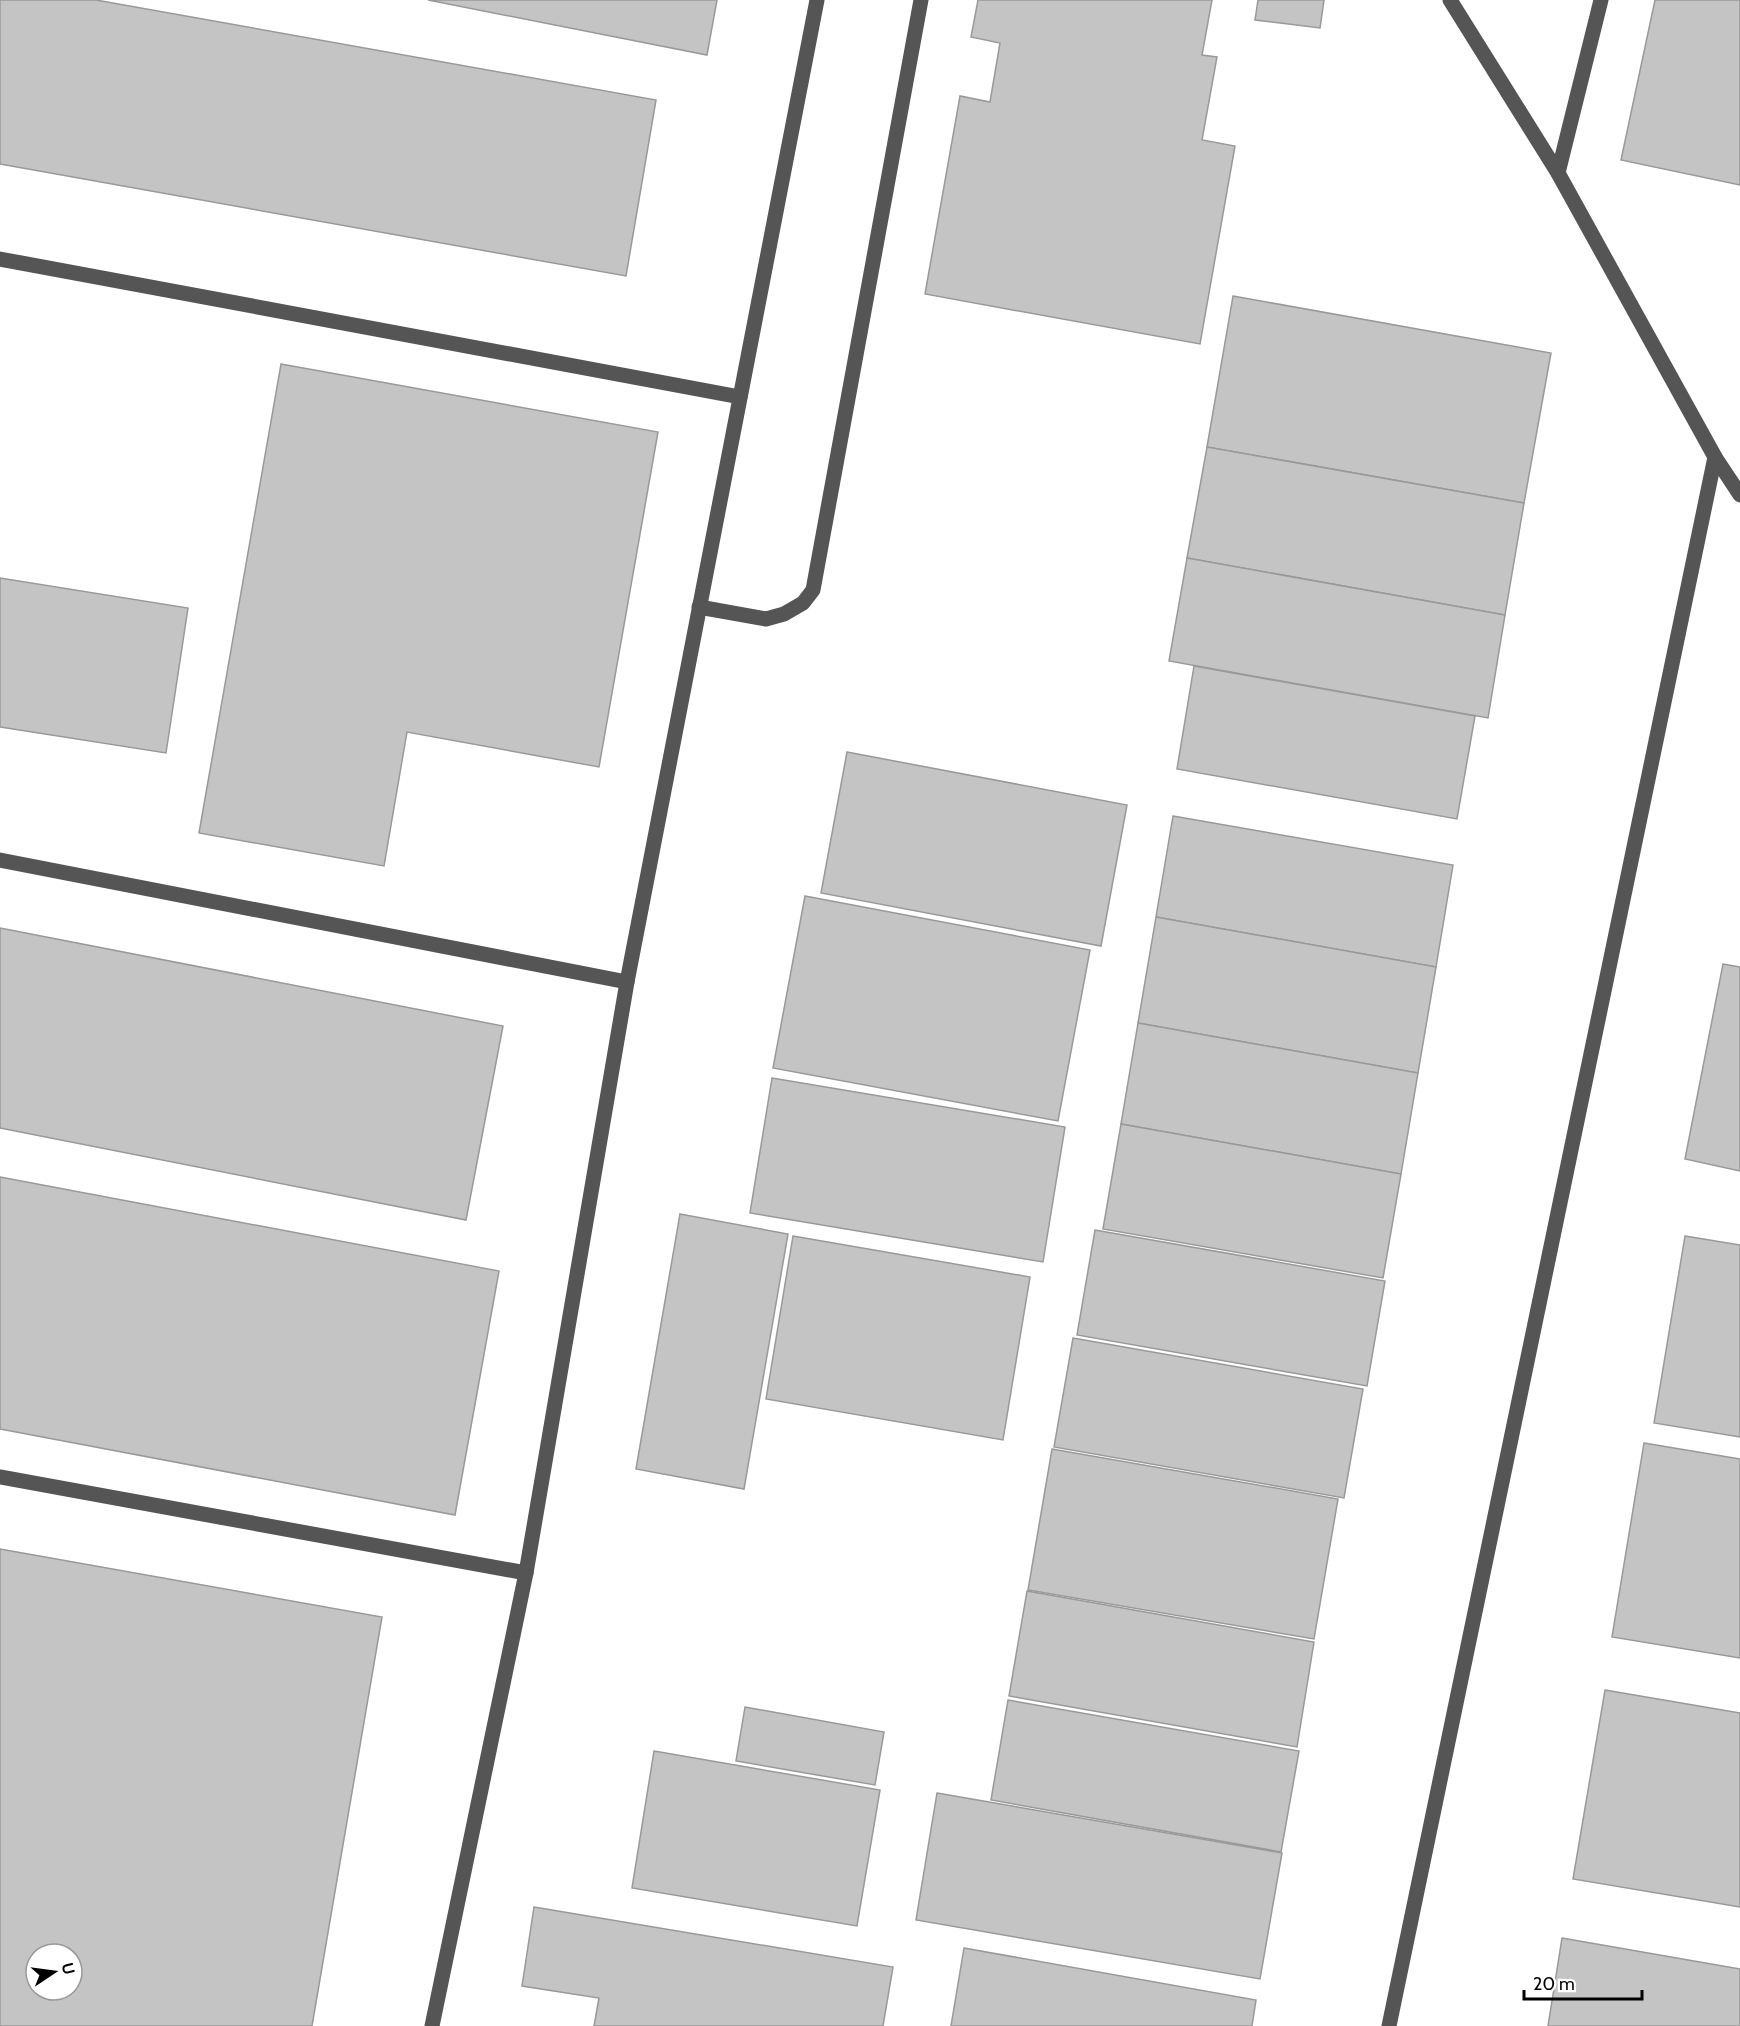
<svg xmlns="http://www.w3.org/2000/svg" width="1740" height="2026" font-family="Cabin,sans-serif">
	<rect width="100%" height="100%" fill="#fff"/>
	<g fill="#c4c4c4" stroke="#999" stroke-width="1.5" fill-rule="evenodd">
		<polygon points="0,0 96,0 656,100 626,276 0,164"/>
		<polygon points="428,0 717,0 707,55"/>
		<polygon points="978,0 1212,0 1202,55 1217,57 1202,140 1235,146 1200,344 925,294 960,96 990,102 1000,43 971,37"/>
		<polygon points="1258,0 1324,0 1320,28 1255,20"/>
		<polygon points="1655,0 1740,0 1740,185 1621,160"/>
		<polygon points="1233,296 1551,353 1524,503 1207,447"/>
		<polygon points="281,364 658,432 599,767 407,732 384,866 199,833"/>
		<polygon points="1207,447 1524,503 1505,615 1187,558"/>
		<polygon points="1187,558 1505,615 1488,718 1169,661"/>
		<polygon points="0,578 188,608 166,753 0,727"/>
		<polygon points="1194,666 1475,716 1457,819 1177,769"/>
		<polygon points="847,752 1127,805 1101,946 821,893"/>
		<polygon points="1173,816 1453,865 1436,967 1156,917"/>
		<polygon points="805,896 1090,950 1058,1121 773,1068"/>
		<polygon points="1156,917 1436,967 1418,1073 1138,1023"/>
		<polygon points="0,928 503,1026 466,1220 0,1128"/>
		<polygon points="1723,964 1740,967 1740,1171 1685,1159"/>
		<polygon points="1138,1023 1418,1073 1401,1174 1121,1124"/>
		<polygon points="772,1078 1065,1127 1043,1262 750,1213"/>
		<polygon points="1121,1124 1401,1174 1383,1278 1103,1229"/>
		<polygon points="0,1177 499,1271 455,1515 0,1429"/>
		<polygon points="680,1214 788,1234 744,1489 636,1469"/>
		<polygon points="1095,1230 1385,1281 1367,1386 1077,1335"/>
		<polygon points="793,1236 1030,1277 1003,1440 766,1399"/>
		<polygon points="1685,1236 1740,1245 1740,1437 1654,1423"/>
		<polygon points="1073,1338 1363,1389 1344,1498 1054,1447"/>
		<polygon points="1644,1443 1740,1459 1740,1658 1612,1637"/>
		<polygon points="1052,1449 1338,1499 1314,1639 1028,1590"/>
		<path d="M0,1549L382,1617L312,2026H0ZM36,1954H72V1990H36Z"/>
		<polygon points="1027,1591 1314,1642 1297,1747 1009,1696"/>
		<polygon points="1605,1690 1740,1713 1740,1907 1573,1879"/>
		<polygon points="1008,1700 1299,1751 1281,1852 991,1800"/>
		<polygon points="745,1707 884,1732 875,1785 736,1761"/>
		<polygon points="654,1751 880,1790 857,1926 632,1888"/>
		<polygon points="937,1793 1282,1853 1260,1979 916,1920"/>
		<polygon points="534,1907 893,1967 883,2026 594,2026 599,1998 522,1986"/>
		<polygon points="1562,1938 1740,1969 1740,2026 1548,2026"/>
		<polygon points="964,1948 1256,2000 1252,2026 951,2026"/>
	</g>
	<g fill="none" stroke-linecap="round" stroke-linejoin="round">
		<g stroke="#555" stroke-width="15">
			<polyline points="1450,0 1558,173 1715,457 1740,495"/>
			<polyline points="1558,173 1601,0"/>
			<polyline points="0,259 740,397"/>
			<polyline points="699,607 766,619 784,614 803,603 813,590 921,0"/>
			<polyline points="0,860 627,982"/>
			<polyline points="0,1477 526,1573"/>
			<polyline points="432,2026 526,1573 627,982 817,0"/>
			<polyline points="1389,2026 1715,457"/>
		</g>
	</g>
	<g transform="translate(54 1972) rotate(77)"><circle r="28" fill="#ffffff" stroke="#999999" stroke-width="1.5"/>
	<path d="M0-4.5L10 22L0 15L-10 22Z" fill="#000000"/>
	<text y="-9" font-size="16" font-weight="bold" text-anchor="middle" fill="#000000">U</text>
	</g>
	<path d="M1524 1990v9h118v-9" fill="none" stroke="#000000" stroke-width="3"/>
	<text x="1533" y="1990" font-size="18" fill="#000000" stroke="#ffffff" stroke-width="4.5" paint-order="stroke">20 m</text>
</svg>
